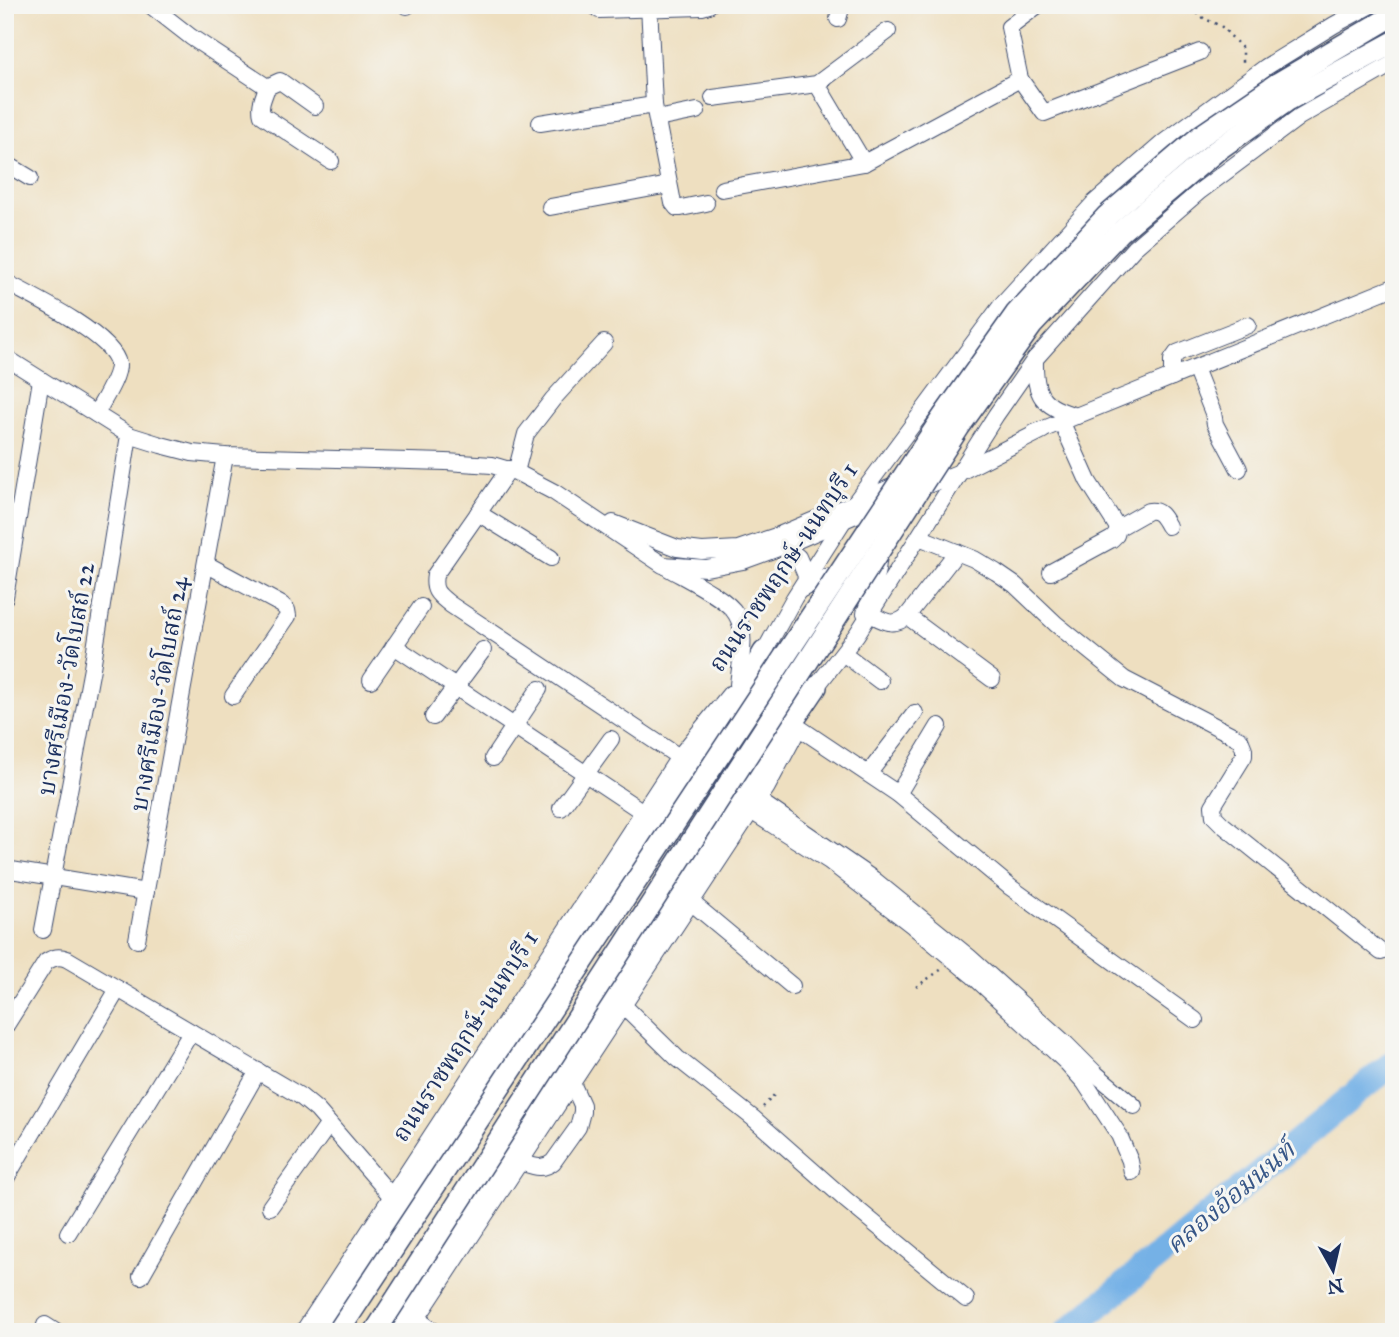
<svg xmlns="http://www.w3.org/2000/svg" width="1399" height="1337" font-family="'IM FELL Great Primer','Noto Serif Thai',serif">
	<rect width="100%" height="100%" fill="#f6f6f2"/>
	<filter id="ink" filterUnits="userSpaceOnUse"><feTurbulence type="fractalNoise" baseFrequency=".0143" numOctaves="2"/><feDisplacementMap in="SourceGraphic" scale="14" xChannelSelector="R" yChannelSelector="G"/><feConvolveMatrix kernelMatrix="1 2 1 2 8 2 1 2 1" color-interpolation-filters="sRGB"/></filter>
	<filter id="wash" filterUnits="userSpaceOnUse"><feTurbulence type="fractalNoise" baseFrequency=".00686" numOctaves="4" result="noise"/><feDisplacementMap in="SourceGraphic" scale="28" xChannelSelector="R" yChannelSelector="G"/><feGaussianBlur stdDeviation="1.57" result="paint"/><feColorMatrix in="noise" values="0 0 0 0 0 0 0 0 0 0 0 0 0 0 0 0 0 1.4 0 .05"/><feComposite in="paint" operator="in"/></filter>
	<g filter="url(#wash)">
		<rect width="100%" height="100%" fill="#eedfc0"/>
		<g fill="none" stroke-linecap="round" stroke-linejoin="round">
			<polyline stroke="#74b1e6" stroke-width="26" points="1067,1332 1394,1062"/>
		</g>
	</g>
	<g filter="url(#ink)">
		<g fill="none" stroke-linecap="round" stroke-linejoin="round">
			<g stroke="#3b496d" stroke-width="18">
				<g id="minor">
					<path d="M150,5L191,37L267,87C264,97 259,104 262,115L331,161"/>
					<polyline points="649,5 654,105 673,203 677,208 681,208 706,203"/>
					<polyline points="1038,5 1009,27 1020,79 1044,113 1200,52"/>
					<polyline points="407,6 407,5"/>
					<polyline points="599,10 702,7 709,5"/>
					<polyline points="838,19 842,5"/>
					<polyline points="817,84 864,163"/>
					<polyline points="267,87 280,81 315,106"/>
					<polyline points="713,98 817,84 888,31"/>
					<polyline points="657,119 697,111"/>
					<polyline points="540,123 654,105"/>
					<polyline points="5,163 30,178"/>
					<polyline points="722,189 864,163 1020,79"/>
					<polyline points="550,207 669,185"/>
					<path d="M5,282C30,295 114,336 118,364C119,377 102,402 96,414"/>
					<polyline points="5,357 129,435 161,445 192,453 225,456 446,462 492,465 516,472 554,492 663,565 706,568 743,561 784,546 888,501"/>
					<path d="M1035,359C1034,395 1042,407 1077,416"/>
					<polyline points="1195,368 1213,413 1215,424 1239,469"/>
					<polyline points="1172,377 1172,360 1177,353 1248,325"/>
					<polyline points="1062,423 1088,481 1118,528"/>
					<polyline points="1034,433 1394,287"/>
					<path d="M509,469L435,575C432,592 439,595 451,605L679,757"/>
					<polyline points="516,472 526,434 553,399 604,343"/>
					<polyline points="918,489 960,472 1043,430"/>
					<polyline points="478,513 551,558"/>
					<polyline points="613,523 677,548 702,551 738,549 779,535 901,483"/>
					<polyline points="919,537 974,559 996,572 1015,585 1056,624 1124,679 1240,739 1244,749 1244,756 1213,806 1214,816 1223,825 1381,952"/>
					<polyline points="784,546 798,557 807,578"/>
					<polyline points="206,564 282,605 287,610 288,616 233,696"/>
					<path d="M668,568C685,578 727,598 736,614C748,633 740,663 738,685"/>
					<path d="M1051,572L1112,539L1116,535L1118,528L1148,511C1159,509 1163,517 1168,526"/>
					<path d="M802,589C833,570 846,569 870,598L865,613"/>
					<polyline points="5,597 41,380"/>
					<polyline points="870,598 877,570 879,555"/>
					<path d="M870,614C884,621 894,628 907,616L957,552"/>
					<polyline points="907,616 992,679"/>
					<polyline points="394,646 643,812"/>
					<polyline points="843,653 880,681"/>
					<polyline points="758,661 764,652 794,598 856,501 1003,303 1095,202 1163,143 1266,67 1334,25 1371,5"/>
					<polyline points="371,680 421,607"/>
					<polyline points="812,696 816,687 857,634 996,415 1035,359 1134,248 1200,191 1299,117 1394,63"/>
					<polyline points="433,717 483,650"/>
					<polyline points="798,727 898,794 1010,887 1195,1020"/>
					<polyline points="493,758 539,689"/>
					<polyline points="869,773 915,713"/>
					<polyline points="898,794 939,726"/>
					<polyline points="758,800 873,879 969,957 1066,1044 1096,1074 1134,1106"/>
					<polyline points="561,808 611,739"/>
					<polyline points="751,811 829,861 913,926 972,975 1067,1063 1085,1083 1119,1135 1130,1161 1132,1172"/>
					<polyline points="5,869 146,892"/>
					<polyline points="691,902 792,986"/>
					<polyline points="43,930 92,668 129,435"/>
					<polyline points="137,940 225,456"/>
					<polyline points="623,1005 677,1058 753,1118 846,1200 966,1299"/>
					<path d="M5,1027L46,962C54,957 59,956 67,959L300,1096L317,1110L392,1197"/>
					<path d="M520,1162C533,1166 542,1171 553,1162L578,1127L582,1112V1105L572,1083"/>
					<polyline points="5,1180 118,989"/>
					<polyline points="270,1207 329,1124"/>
					<polyline points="68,1233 191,1032"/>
					<polyline points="141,1276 258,1071"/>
					<polyline points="417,1319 435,1332"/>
					<polyline points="45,1325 56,1332"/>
					<polyline points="303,1332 679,757 730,694"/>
					<polyline points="408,1332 767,787 798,729"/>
				</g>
			</g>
			<g stroke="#3b496d" stroke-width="24">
				<g id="major">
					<polyline points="1277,84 1394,15"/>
					<polyline points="1288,100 1394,42"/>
					<polyline points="323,1332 337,1306 625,866 720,728 764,652"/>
					<polyline points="389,1332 674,897 816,687"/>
				</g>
			</g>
			<g stroke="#3b496d" stroke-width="2.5" stroke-dasharray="2 5" stroke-linecap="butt">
				<polyline points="1185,5 1205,19 1221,26 1241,47 1243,52 1243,64"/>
				<polyline points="916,987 942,969"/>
				<polyline points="763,1107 775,1094"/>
			</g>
			<use href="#minor" stroke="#fff" stroke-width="16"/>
			<use href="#major" stroke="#fff" stroke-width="21"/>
			<g stroke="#3b496d" stroke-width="24" stroke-linecap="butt">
				<g id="major-bridge">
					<polyline points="338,1332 943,417 1016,314 1107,216 1202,135 1277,84"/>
					<polyline points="375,1332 959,427 1032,325 1120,232 1216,151 1288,100"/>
				</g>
			</g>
			<use href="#major-bridge" stroke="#fff" stroke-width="21"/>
		</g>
	</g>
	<g text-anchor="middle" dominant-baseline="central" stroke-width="6" stroke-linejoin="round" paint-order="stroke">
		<g font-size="24" fill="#1b2f5e" stroke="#f6f6f2">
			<text transform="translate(783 567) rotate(-56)">ถนนราชพฤกษ์-นนทบุรี 1</text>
			<text transform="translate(66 679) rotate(-80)">บางศรีเมือง-วัดโบสถ์ 22</text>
			<text transform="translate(159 694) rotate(-80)">บางศรีเมือง-วัดโบสถ์ 24</text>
			<text transform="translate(465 1036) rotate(-57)">ถนนราชพฤกษ์-นนทบุรี 1</text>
		</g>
		<g font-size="26" font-style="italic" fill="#365687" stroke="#f6f6f2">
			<text transform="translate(1230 1197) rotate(-40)">คลองอ้อมนนท์</text>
		</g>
	</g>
	<rect width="1399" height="1337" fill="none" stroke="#f6f6f2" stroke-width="28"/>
	<g transform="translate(1333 1270) rotate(172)" stroke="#f6f6f2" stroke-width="5" paint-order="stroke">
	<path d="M0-5L12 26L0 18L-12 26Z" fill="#1b2f5e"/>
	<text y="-10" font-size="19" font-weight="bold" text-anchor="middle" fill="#1b2f5e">N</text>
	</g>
</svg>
